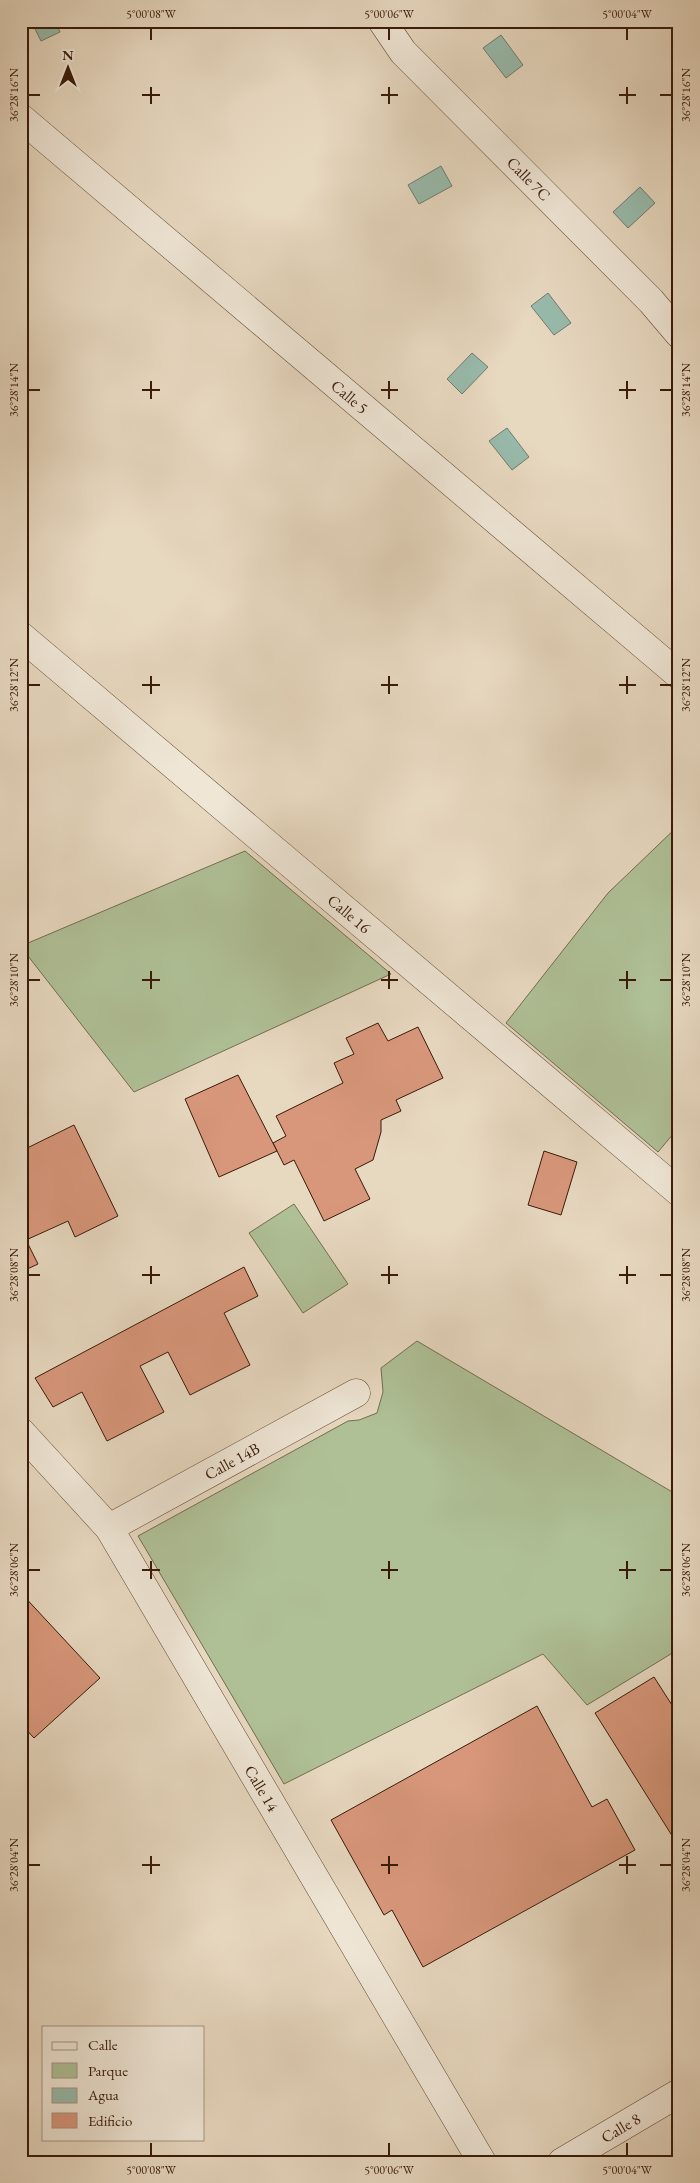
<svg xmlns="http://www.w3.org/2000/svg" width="700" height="2183" font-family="'EB Garamond',serif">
	<rect width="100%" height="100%" fill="#e7d8c0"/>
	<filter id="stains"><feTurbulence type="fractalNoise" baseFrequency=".004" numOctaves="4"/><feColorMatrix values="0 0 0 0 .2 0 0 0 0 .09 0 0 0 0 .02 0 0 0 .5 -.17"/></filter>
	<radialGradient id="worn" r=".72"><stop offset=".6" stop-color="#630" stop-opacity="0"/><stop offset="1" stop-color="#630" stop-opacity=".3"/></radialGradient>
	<g fill="#afc097" stroke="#746d50">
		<polygon points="679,825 679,1127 658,1152 506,1023 608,893"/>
		<polygon points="245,851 391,974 134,1092 21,947 21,946"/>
		<polygon points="294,1204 348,1284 303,1313 249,1233"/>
		<polygon points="417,1341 679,1496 679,1649 587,1705 543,1654 284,1784 138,1536 348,1421 359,1420 377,1413 383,1392 381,1368"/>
	</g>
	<g fill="#98bbac" stroke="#727b6b">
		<polygon points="31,21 55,21 60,32 41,41"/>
		<polygon points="501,35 523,65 506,78 483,48"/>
		<polygon points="441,166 452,186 419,204 408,185"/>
		<polygon points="640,187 655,203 628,228 613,212"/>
		<polygon points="548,293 571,323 554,335 531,306"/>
		<polygon points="472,353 488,367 462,394 447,379"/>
		<polygon points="507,428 529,457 512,470 489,441"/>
	</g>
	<g fill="#d8977b" stroke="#391a09">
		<polygon points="378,1023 388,1041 418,1027 443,1078 396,1100 401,1111 381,1120 381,1132 373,1160 355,1169 370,1199 324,1221 294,1160 284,1165 273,1143 286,1136 276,1116 343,1083 334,1063 354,1054 346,1038"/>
		<polygon points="238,1075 277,1151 219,1177 185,1099"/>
		<polygon points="74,1125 118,1216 75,1237 68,1221 26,1240 38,1264 21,1272 21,1151"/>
		<polygon points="544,1151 577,1162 561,1215 528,1205"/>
		<polygon points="244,1267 258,1296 224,1313 250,1365 190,1395 168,1352 140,1366 164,1412 107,1441 82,1392 53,1407 35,1378"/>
		<polygon points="21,1593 100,1678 34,1738 21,1724"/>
		<polygon points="654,1677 679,1716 679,1840 676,1842 595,1713"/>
		<polygon points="537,1706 592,1807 607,1799 635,1850 423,1967 392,1910 384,1915 331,1820"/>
		<polygon points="21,2089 24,2137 21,2137"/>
	</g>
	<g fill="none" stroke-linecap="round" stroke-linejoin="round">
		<g stroke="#644a37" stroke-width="29">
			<g id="street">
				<path id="s1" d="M382,21L403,52L651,301L679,334"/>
				<path id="s2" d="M21,118L679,675"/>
				<path id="s3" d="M21,636L679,1192"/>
				<path id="s4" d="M21,1432L109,1528L482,2162"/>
				<path id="s5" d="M109,1528L356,1393"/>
				<path id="s6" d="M562,2162L679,2093"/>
			</g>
		</g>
		<use href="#street" stroke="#efe6d6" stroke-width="28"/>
	</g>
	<path fill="none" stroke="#391a09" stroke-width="2" d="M151,28V40M389,28V40M627,28V40M151,87V104M389,87V104M627,87V104M28,95H40M142,95H160M381,95H398M619,95H636M660,95H672M151,381V399M389,381V399M627,381V399M28,390H40M142,390H160M381,390H398M619,390H636M660,390H672M151,676V694M389,676V694M627,676V694M28,685H40M142,685H160M381,685H398M619,685H636M660,685H672M151,971V989M389,971V989M627,971V989M28,980H40M142,980H160M381,980H398M619,980H636M660,980H672M151,1266V1284M389,1266V1284M627,1266V1284M28,1275H40M142,1275H160M381,1275H398M619,1275H636M660,1275H672M151,1561V1579M389,1561V1579M627,1561V1579M28,1570H40M142,1570H160M381,1570H398M619,1570H636M660,1570H672M151,1856V1874M389,1856V1874M627,1856V1874M28,1865H40M142,1865H160M381,1865H398M619,1865H636M660,1865H672M151,2143V2156M389,2143V2156M627,2143V2156"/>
	<g text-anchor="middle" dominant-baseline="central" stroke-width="4" stroke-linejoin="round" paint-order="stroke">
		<g font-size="16" fill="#391a09" stroke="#efe6d6">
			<text stroke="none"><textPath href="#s1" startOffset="216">Calle 7C</textPath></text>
			<text stroke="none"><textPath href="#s2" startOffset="431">Calle 5</textPath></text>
			<text stroke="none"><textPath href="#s3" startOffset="430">Calle 16</textPath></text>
			<text stroke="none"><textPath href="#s5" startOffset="140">Calle 14B</textPath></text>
			<text stroke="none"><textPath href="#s4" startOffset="432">Calle 14</textPath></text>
			<text stroke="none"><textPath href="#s6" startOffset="68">Calle 8</textPath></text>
		</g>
	</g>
	<rect width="700" height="2183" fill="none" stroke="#e7d8c0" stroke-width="55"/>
	<rect x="42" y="2026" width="162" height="115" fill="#efe6d6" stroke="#a69484"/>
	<rect x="52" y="2042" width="25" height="8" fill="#efe6d6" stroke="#a69484"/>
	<text x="88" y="2050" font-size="15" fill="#391a09">Calle</text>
	<rect x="52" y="2063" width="25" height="15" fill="#afc097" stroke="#a69484"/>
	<text x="88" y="2076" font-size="15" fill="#391a09">Parque</text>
	<rect x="52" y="2088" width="25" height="15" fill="#98bbac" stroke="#a69484"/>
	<text x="88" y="2100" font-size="15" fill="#391a09">Agua</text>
	<rect x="52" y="2113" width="25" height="15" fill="#d8977b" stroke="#a69484"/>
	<text x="88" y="2126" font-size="15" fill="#391a09">Edificio</text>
	<g transform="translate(68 68)" stroke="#efe6d6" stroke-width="4" paint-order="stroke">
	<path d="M0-4L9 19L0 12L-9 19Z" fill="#391a09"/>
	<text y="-8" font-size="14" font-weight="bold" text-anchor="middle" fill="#391a09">N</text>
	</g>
	<rect x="28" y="28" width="644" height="2128" fill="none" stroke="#391a09" stroke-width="2"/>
	<g font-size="12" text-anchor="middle" fill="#391a09">
		<text x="151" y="18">5°00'08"W</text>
		<text x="389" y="18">5°00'06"W</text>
		<text x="627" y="18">5°00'04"W</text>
		<text transform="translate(14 95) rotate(-90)" y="4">36°28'16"N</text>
		<text transform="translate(686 95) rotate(-90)" y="4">36°28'16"N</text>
		<text transform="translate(14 390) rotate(-90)" y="4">36°28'14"N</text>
		<text transform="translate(686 390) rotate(-90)" y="4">36°28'14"N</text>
		<text transform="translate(14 685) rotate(-90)" y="4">36°28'12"N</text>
		<text transform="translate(686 685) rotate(-90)" y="4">36°28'12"N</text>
		<text transform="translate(14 980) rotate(-90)" y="4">36°28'10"N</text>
		<text transform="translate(686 980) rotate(-90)" y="4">36°28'10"N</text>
		<text transform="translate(14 1275) rotate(-90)" y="4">36°28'08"N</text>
		<text transform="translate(686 1275) rotate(-90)" y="4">36°28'08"N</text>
		<text transform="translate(14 1570) rotate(-90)" y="4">36°28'06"N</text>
		<text transform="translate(686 1570) rotate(-90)" y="4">36°28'06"N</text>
		<text transform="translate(14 1865) rotate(-90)" y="4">36°28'04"N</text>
		<text transform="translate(686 1865) rotate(-90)" y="4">36°28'04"N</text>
		<text x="151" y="2174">5°00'08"W</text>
		<text x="389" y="2174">5°00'06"W</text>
		<text x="627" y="2174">5°00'04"W</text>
	</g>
	<rect width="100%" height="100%" filter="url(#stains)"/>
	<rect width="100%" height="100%" fill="url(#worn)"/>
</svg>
